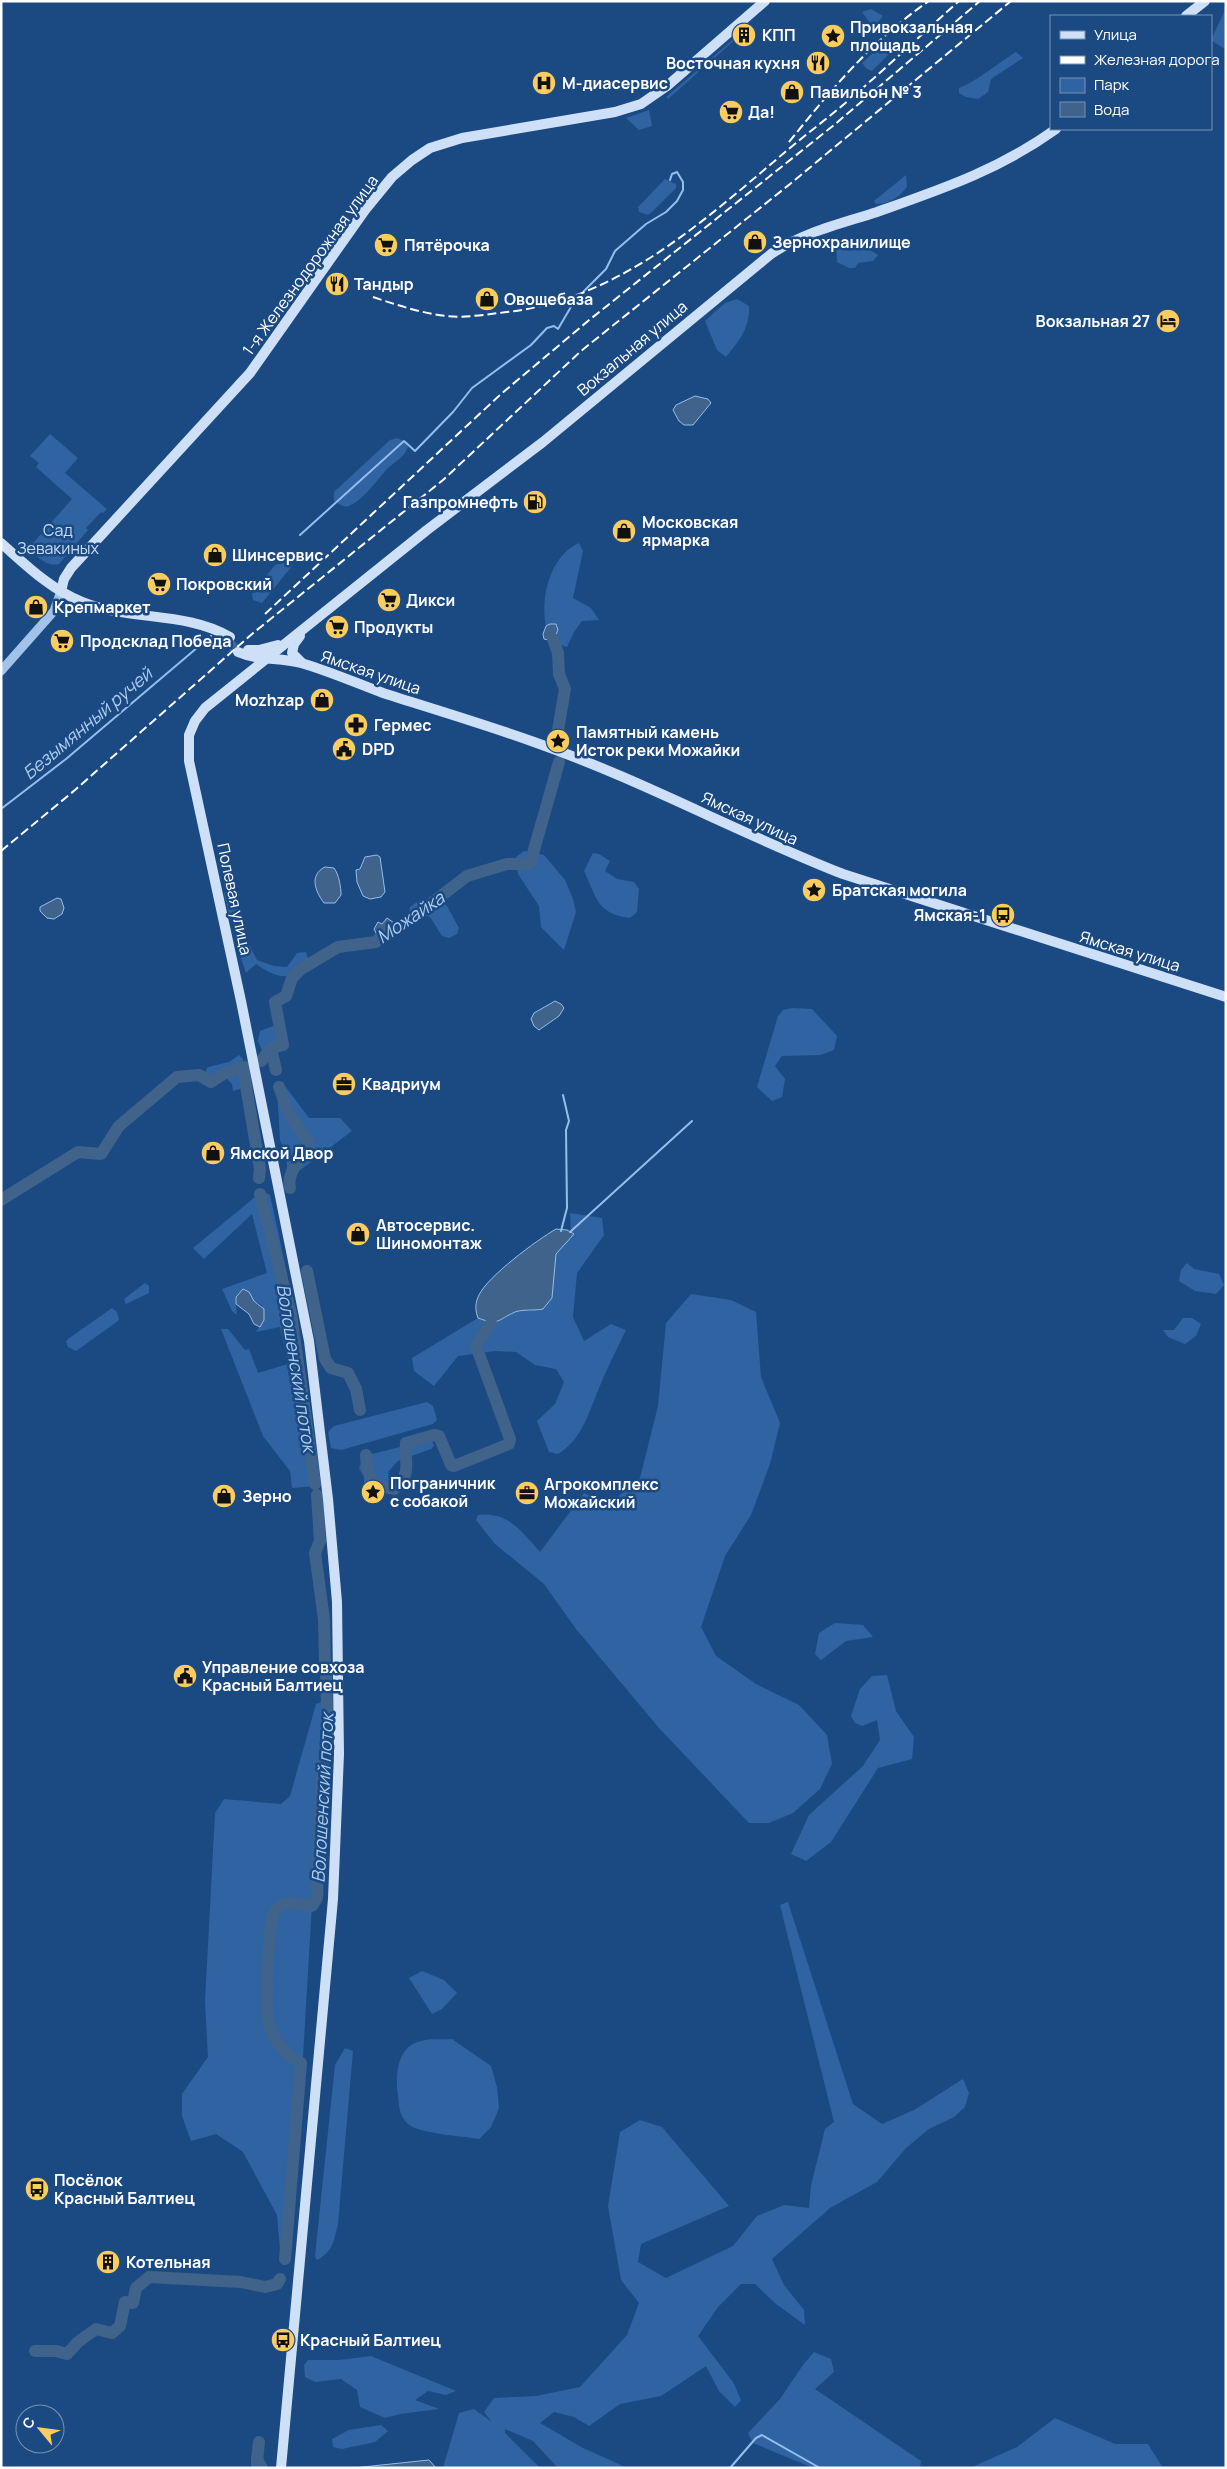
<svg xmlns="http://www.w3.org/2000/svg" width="1227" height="2469" font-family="Manrope,sans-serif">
	<rect width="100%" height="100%" fill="#1b4a83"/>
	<g fill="#2f63a2">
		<polygon points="1226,8 1226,50 1211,40"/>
		<polygon points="871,9 883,16 876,25 872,26 862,12"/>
		<polygon points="736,37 737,38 668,99 666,97"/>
		<polygon points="881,46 888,48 891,52 872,71 867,69 862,63"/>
		<path d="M1016,52L1023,58L991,79L988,92L978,99L966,97L959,93V88C977,81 998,63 1016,52Z"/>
		<polygon points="649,110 652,126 639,130 626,118"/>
		<path d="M906,175L907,187C899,197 889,204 876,204L874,201Z"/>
		<polygon points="665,179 676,184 676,188 652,212 648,215 639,212 638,207"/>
		<polygon points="845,239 856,241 878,255 873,261 858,263 855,268 849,268 837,262 836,245"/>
		<path d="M737,299L749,306C750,328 739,341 726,357L717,350L705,321L725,303Z"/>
		<path d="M50,434L78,458L65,473L107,509L103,513L101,512L86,528L88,530L59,564C48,568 37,556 28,549L72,499L36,467L39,463L30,456Z"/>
		<path d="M397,438L404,441L408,447C404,458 395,461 387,469C376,481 366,497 351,505C345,509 339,504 334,501V492L390,440Z"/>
		<path d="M579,543L583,551L573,598L591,608L599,620L582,621L574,632L567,647L561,645L555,637L558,630L550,624L546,626C540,597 550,556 579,543Z"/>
		<polygon points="291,561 292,566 262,603 253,600 252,594 275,565"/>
		<polygon points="524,851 544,855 565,880 573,899 576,912 564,950 541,927 539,906 518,874 516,857"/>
		<path d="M593,853L599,854L610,861L605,871L617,879L634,882L639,889L637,912L630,918C597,914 597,898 584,871Z"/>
		<polygon points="228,888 242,915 237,920 231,921 224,893"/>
		<polygon points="441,900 447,906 459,928 457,934 449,938 442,936 430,917 409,912 410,907 417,902 425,903"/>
		<path d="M244,934L257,960L274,966L287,967L297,953L306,952L311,970C285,978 279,980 256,964L246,973L234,937Z"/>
		<polygon points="792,1008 812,1009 837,1036 834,1050 821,1055 782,1056 775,1066 785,1079 782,1097 772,1101 757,1087 778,1016 783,1010"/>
		<polygon points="273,1026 277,1029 278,1041 267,1052 263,1053 258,1041 260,1031"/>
		<polygon points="239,1055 243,1059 243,1088 233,1091 232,1084 227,1079 204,1074 208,1067 229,1062"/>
		<polygon points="282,1085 285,1086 309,1118 340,1118 352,1131 296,1173 288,1171 285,1153 280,1140 277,1089"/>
		<path d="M265,1192L270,1195C291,1290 312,1386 317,1483L315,1486L292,1488L290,1471L263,1436L221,1329H228L245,1350L249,1349L258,1373L288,1364L280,1327L256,1332L264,1320L262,1305L239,1292L235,1298L237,1315L232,1311L222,1289L267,1273L252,1214L204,1259L193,1248L260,1193Z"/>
		<path d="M570,1213L602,1218L604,1235L577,1273L573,1317L584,1341L611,1324L626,1330C616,1351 605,1372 597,1393C588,1416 580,1441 558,1454L549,1452L537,1421L555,1404L564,1382L556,1369L535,1365L516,1352L495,1351L458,1356L434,1386L414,1371L412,1358L478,1318C500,1326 497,1318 516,1312C521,1310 528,1311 533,1311L554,1270L556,1254L573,1234L571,1232Z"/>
		<polygon points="1187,1263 1194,1269 1219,1274 1224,1285 1216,1294 1195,1291 1179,1281 1181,1270"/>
		<polygon points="145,1283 149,1286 149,1293 126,1304 124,1299"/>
		<path d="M691,1294L731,1300L756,1312L761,1377L780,1423L770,1464L751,1515L725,1556L701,1627L716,1656L756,1684L799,1705L827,1735L832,1764L820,1789L793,1813L769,1823H749L659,1728L576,1629L544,1584L495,1544L476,1520L478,1515C508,1511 522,1532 540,1552L584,1493L608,1505L640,1478L658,1406L666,1323Z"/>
		<polygon points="112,1308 117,1312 119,1320 114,1324 76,1351 68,1347 66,1342 68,1339"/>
		<polygon points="1183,1318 1192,1318 1201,1324 1196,1336 1185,1344 1168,1337 1163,1330 1174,1330"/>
		<polygon points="427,1402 433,1406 437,1420 433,1424 341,1450 331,1448 328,1432 334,1426"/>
		<polygon points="432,1439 434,1446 431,1449 398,1461 388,1472 390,1484 381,1491 370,1490 367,1498 364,1497 364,1477 359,1468 363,1459 372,1454"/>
		<polygon points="835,1623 863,1625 873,1637 846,1641 821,1660 815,1654 819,1633"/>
		<polygon points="887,1675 896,1711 914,1737 912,1759 878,1768 831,1842 806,1861 791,1854 809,1815 863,1766 880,1740 877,1720 862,1726 855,1723 851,1716 860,1689 872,1676"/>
		<polygon points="324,1701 292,2243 288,2253 282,2253 280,2250 277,2215 243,2152 216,2134 191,2141 182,2116 182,2094 208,2057 205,2001 215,1813 224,1799 281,1804 290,1796 316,1704"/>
		<polygon points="788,1902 853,2104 882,2124 914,2110 963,2079 969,2093 965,2107 954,2117 929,2129 906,2148 877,2182 830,2208 772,2259 784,2285 804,2310 805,2325 776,2304 755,2284 741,2284 718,2307 698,2336 733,2382 741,2400 735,2407 719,2391 706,2366 661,2396 620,2404 589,2426 574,2417 554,2412 540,2423 583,2448 621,2465 622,2468 558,2468 533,2441 505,2429 505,2433 540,2468 443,2468 459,2413 474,2409 492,2422 484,2412 494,2398 536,2396 580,2387 627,2335 639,2303 621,2280 608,2206 620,2132 640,2120 662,2127 729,2206 641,2244 638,2262 666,2278 733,2246 757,2216 784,2205 809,2208 811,2185 825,2129 834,2122 780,1905"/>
		<polygon points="422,1971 444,1980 457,1993 442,2009 432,2014 409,1978"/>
		<path d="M452,2039L491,2066L497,2087L499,2108L491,2127L479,2139C463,2136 419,2134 408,2124C399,2116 399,2105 398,2095C395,2075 397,2046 421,2041C431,2038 442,2040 452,2039Z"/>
		<path d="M345,2048L353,2051L338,2224C334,2240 333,2252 317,2260L315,2256L335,2065Z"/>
		<polygon points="814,2352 831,2359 834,2372 815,2389 921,2461 920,2468 813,2468 753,2443 748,2433 780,2399 803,2365"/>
		<polygon points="371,2356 456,2391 446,2395 428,2391 415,2400 439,2409 400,2414 385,2418 360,2407 357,2390 341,2379 315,2382 305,2377 304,2365 308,2360 339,2360"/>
		<polygon points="1055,2418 1115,2444 1148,2444 1163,2468 970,2468 1017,2447"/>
		<polygon points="381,2425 388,2431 375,2442 342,2449 333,2447 332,2439 349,2430"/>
		<polygon points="262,2452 266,2468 251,2468 251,2456"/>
	</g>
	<g fill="#40638c" stroke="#94beed">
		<polygon points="695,396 708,399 711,403 693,425 684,425 679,421 673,410 676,405"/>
		<path d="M550,624H556L558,630C555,637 553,642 544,639L543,634L546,626Z"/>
		<polygon points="377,855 380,857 385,892 381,897 370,899 363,896 357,882 356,870 360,869 365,857"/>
		<path d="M325,867L334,868C339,875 341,887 341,895L335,903H324C315,891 309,875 325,867Z"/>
		<polygon points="57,898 61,899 64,908 62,914 54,919 47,918 40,911 40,907"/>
		<polygon points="387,918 397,925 398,929 387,938 379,939 374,929 378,922 382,924"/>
		<polygon points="555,1001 561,1004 564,1008 559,1016 539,1030 534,1026 531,1019 534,1013"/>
		<path d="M556,1229L567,1230L574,1234L556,1254L552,1298L543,1309C534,1311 523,1309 515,1312C497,1320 499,1326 478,1318C475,1310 475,1303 479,1295C488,1276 537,1240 556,1229Z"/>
		<polygon points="243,1289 249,1292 254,1301 264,1309 264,1320 260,1327 254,1324 249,1314 236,1304 236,1297"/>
		<polygon points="429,2460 436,2468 353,2468"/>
	</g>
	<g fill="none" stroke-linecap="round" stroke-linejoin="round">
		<g stroke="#94beed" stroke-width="2">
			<polyline points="584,291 606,269 615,251 646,224 666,212 677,201 683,190 683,182 677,172 672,174 670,180"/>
			<polyline points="300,535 404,441 415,451 453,412 472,388 531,345 547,328 554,326 558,329 575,300"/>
			<polyline points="1,809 66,759 211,636"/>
			<polyline points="561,1231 567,1208 566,1130 569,1121 563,1095"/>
			<polyline points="570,1232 692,1121"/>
			<polyline points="730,2468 756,2438 762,2435 820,2468"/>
		</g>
		<g stroke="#40638c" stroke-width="12">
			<polyline points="553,639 558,653 559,674 565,689 557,736 564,744 563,746"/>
			<polyline points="271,1049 276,1070"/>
			<polyline points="261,1061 272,1048 283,1045 275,1002 286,996 292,978 301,969 338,947 376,942 388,929 398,929 467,876 507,864 530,864 559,762"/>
			<polyline points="243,1068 260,1169 259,1178"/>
			<path d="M279,1087L289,1114L309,1143C303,1158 286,1171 290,1188"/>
			<polyline points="260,1194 291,1314 315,1484"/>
			<polyline points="1,1200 78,1152 101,1154 119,1126 177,1077 199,1075 211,1082 225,1073 245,1067"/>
			<polyline points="307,1271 325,1359 331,1368 348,1373 356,1389 360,1410"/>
			<path d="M366,1455L367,1468L375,1485L394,1489C413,1472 404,1465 406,1443L434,1435L439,1436L451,1465L454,1466L509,1444L510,1439L476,1346L491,1323"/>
			<polyline points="317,1495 320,1541 315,1553 324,1619 325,1666"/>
			<path d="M285,2259L301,2063C285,2054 273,2041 269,2023C265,2010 268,1922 274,1913C275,1910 277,1909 279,1907C288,1900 302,1904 312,1906L317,1898L321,1785L328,1735L326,1677"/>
			<polyline points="35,2351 56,2351 67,2354 78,2342 96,2329 112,2333 120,2326 125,2302 133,2303 136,2288 149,2277 241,2282 265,2287 277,2284 280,2279"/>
			<polyline points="259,2442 257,2460 262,2468"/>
		</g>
		<polyline stroke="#3d6596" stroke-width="10" stroke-dasharray="10 5" stroke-linecap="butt" points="227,641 238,652"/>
		<polyline stroke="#a1c3ea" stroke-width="9" points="1,671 54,611 61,591"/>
		<g stroke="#cde0f8" stroke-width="10">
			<polyline points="1186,16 1205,1"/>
			<path d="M1,543C26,565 50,589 82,602C129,621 186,611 230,637"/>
			<polyline points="61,591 64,579 71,568 250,373 365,210 392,177 412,160 430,148 462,138 615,112 641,104 667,86 765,1"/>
			<polyline points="300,636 294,644 292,653 302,663"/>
			<polyline points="248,650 259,650 278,645"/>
			<path d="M238,652C258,661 280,657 301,663C329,671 356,683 383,693C433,709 484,724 534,742C640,779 738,833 843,874L1226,997"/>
			<path d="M281,2468L333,1899L339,1754L337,1602L328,1499L309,1341L241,1001L189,761V735L195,721L205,708L427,530L543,442L771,254C804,232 840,224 877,212C942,189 999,170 1056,129"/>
		</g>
		<g stroke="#fff" stroke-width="2" stroke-dasharray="9 4" stroke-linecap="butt">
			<path d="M789,142C832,89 871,41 929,1"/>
			<path d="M373,297C397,305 421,313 446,316C464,318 482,315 499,313C615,302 699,225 784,153C805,135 828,118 849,100C886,68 922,34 959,1"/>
			<polyline points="265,614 501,394 588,321 834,125 980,1"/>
			<polyline points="1,851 75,790 252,634 443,480 581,351 790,184 1011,1"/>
		</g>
	</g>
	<defs>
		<g id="building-disc" transform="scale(1.25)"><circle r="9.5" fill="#fbcd5e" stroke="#1b4a83"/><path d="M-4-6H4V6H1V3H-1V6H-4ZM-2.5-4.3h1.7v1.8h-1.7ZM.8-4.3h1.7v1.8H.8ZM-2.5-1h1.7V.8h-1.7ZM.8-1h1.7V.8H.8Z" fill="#111"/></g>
		<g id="sight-disc" transform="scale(1.25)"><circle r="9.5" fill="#fbcd5e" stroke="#1b4a83"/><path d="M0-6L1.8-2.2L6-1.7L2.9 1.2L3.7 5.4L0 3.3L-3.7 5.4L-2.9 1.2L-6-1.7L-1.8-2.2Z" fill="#111"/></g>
		<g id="restaurant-disc" transform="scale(1.25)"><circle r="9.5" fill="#fbcd5e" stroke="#1b4a83"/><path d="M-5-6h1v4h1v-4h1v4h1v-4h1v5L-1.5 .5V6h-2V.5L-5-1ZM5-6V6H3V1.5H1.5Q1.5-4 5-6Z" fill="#111"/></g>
		<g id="hospital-disc" transform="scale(1.25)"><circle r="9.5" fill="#fbcd5e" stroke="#1b4a83"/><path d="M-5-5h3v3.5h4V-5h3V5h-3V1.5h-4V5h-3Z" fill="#111"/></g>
		<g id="shop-disc" transform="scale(1.25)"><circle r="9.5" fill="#fbcd5e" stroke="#1b4a83"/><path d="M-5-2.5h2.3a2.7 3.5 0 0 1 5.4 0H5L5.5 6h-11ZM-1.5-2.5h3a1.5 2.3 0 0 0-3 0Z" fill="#111"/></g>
		<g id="supermarket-disc" transform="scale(1.25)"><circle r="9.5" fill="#fbcd5e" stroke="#1b4a83"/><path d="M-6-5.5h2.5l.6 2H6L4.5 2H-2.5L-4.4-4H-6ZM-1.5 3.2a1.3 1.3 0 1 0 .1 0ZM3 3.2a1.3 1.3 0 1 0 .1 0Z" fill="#111"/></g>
		<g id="hotel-disc" transform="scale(1.25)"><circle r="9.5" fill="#fbcd5e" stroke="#1b4a83"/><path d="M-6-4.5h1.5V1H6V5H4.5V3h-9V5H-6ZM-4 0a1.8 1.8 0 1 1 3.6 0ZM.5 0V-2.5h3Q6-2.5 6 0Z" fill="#111"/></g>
		<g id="fuel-disc" transform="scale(1.25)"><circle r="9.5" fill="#fbcd5e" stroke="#1b4a83"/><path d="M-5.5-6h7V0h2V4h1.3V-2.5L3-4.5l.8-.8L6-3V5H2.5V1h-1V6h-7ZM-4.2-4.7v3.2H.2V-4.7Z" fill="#111"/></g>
		<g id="pharmacy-disc" transform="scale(1.25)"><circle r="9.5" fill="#fbcd5e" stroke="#1b4a83"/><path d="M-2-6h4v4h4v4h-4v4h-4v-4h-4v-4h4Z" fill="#111"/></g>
		<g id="civic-disc" transform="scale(1.25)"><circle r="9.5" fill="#fbcd5e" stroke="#1b4a83"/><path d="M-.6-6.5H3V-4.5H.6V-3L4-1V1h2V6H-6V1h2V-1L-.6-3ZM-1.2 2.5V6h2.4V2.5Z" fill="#111"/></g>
		<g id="bus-disc" transform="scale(1.25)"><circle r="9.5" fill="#fbcd5e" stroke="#1b4a83"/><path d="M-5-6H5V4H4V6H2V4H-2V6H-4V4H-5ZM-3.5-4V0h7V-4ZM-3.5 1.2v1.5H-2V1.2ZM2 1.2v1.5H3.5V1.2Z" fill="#111"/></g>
		<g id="office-disc" transform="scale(1.25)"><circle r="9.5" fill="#fbcd5e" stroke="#1b4a83"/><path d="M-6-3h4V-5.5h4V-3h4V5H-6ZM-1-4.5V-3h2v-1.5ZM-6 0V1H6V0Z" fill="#111"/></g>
	</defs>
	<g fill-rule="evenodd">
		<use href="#building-disc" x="744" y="35"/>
		<use href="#sight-disc" x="833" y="36"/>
		<use href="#restaurant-disc" x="818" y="63"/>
		<use href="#hospital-disc" x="544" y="83"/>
		<use href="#shop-disc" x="792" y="92"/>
		<use href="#supermarket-disc" x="731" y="112"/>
		<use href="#shop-disc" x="755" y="242"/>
		<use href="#supermarket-disc" x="386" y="245"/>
		<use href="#restaurant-disc" x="337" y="284"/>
		<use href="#shop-disc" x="487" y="299"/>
		<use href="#hotel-disc" x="1168" y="321"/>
		<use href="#fuel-disc" x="535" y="502"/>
		<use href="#shop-disc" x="624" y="531"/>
		<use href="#shop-disc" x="215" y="555"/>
		<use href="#supermarket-disc" x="159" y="584"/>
		<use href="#supermarket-disc" x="389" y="600"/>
		<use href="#shop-disc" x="36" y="607"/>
		<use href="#supermarket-disc" x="337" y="627"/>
		<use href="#supermarket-disc" x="62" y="641"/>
		<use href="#shop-disc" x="322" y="700"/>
		<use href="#pharmacy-disc" x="356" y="725"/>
		<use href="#sight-disc" x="558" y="741"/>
		<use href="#civic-disc" x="344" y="749"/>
		<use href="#sight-disc" x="814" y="890"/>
		<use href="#bus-disc" x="1003" y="915"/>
		<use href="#office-disc" x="344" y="1084"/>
		<use href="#shop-disc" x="213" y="1153"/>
		<use href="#shop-disc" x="358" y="1234"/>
		<use href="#sight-disc" x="373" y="1492"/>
		<use href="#office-disc" x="527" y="1493"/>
		<use href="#shop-disc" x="224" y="1496"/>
		<use href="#civic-disc" x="185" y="1676"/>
		<use href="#bus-disc" x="37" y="2189"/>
		<use href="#building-disc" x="108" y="2262"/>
		<use href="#bus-disc" x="283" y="2340"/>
	</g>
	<g text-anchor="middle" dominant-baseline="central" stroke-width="5" stroke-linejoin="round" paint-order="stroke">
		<g font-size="16" font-weight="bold" fill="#fff" stroke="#1b4a83" text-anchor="start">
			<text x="850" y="27">Привокзальная<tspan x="850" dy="18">площадь</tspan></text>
			<text x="762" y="35">КПП</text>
			<text x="800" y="63" text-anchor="end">Восточная кухня</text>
			<text x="562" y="83">М-диасервис</text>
			<text x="810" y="92">Павильон № 3</text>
			<text x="748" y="112">Да!</text>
			<text x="772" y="242">Зернохранилище</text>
			<text x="404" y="245">Пятёрочка</text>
			<text x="354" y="284">Тандыр</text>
			<text x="504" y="299">Овощебаза</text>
			<text x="1150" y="321" text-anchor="end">Вокзальная 27</text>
			<text x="518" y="502" text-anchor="end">Газпромнефть</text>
			<text x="642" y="522">Московская<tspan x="642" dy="18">ярмарка</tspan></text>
			<text x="232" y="555">Шинсервис</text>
			<text x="176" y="584">Покровский</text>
			<text x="406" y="600">Дикси</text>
			<text x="54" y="607">Крепмаркет</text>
			<text x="354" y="627">Продукты</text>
			<text x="80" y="641">Продсклад Победа</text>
			<text x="304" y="700" text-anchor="end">Mozhzap</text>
			<text x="374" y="725">Гермес</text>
			<text x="576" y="732">Памятный камень<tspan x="576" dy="18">Исток реки Можайки</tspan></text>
			<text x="362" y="749">DPD</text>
			<text x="832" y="890">Братская могила</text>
			<text x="986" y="915" text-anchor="end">Ямская-1</text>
			<text x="362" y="1084">Квадриум</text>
			<text x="230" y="1153">Ямской Двор</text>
			<text x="376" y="1225">Автосервис.<tspan x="376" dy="18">Шиномонтаж</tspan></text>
			<text x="390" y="1483">Пограничник<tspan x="390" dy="18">с собакой</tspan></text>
			<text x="544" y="1484">Агрокомплекс<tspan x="544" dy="18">Можайский</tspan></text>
			<text x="242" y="1496">Зерно</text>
			<text x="202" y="1667">Управление совхоза<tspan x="202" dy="18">Красный Балтиец</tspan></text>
			<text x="54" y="2180">Посёлок<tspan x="54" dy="18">Красный Балтиец</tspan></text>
			<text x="126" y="2262">Котельная</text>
			<text x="300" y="2340">Красный Балтиец</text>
		</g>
		<g font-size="16" fill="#fff" stroke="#1b4a83">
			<text transform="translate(310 265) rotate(-54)">1-я Железнодорожная улица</text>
			<text transform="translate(632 348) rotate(-40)">Вокзальная улица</text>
			<text transform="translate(371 672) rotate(19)">Ямская улица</text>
			<text transform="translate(750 818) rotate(25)">Ямская улица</text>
			<text transform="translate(235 899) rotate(78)">Полевая улица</text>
			<text transform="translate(1130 951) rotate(17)">Ямская улица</text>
		</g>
		<g font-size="16" fill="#c6ddf8" stroke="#1b4a83">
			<text x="58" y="530">Сад<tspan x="58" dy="18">Зевакиных</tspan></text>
		</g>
		<g font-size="18" font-style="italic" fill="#accdf2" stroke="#1b4a83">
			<text transform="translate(87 723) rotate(-40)">Безымянный ручей</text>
			<text transform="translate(410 917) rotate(-34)">Можайка</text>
			<text transform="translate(297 1368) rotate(81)">Волошенский поток</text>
			<text transform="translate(322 1798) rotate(-87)">Волошенский поток</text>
		</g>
	</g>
	<rect width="1227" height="2469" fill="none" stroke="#ffffff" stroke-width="5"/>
	<rect x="1050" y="15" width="162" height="115" fill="#1b4a83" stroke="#7692b5"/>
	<rect x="1060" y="31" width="25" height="8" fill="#cde0f8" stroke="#7692b5"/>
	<text x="1094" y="40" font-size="15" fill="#ffffff">Улица</text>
	<rect x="1060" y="56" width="25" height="8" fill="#ffffff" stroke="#7692b5"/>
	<text x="1094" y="65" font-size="15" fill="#ffffff">Железная дорога</text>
	<rect x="1060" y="78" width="25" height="15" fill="#2f63a2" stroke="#7692b5"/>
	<text x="1094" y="90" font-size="15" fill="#ffffff">Парк</text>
	<rect x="1060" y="102" width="25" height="15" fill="#40638c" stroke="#7692b5"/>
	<text x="1094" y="115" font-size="15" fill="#ffffff">Вода</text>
	<g transform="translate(40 2429) rotate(299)"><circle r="24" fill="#1b4a83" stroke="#7692b5"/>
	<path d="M0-4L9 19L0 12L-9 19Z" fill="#fbcd5e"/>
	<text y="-8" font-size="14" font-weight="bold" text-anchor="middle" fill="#ffffff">С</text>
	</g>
</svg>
